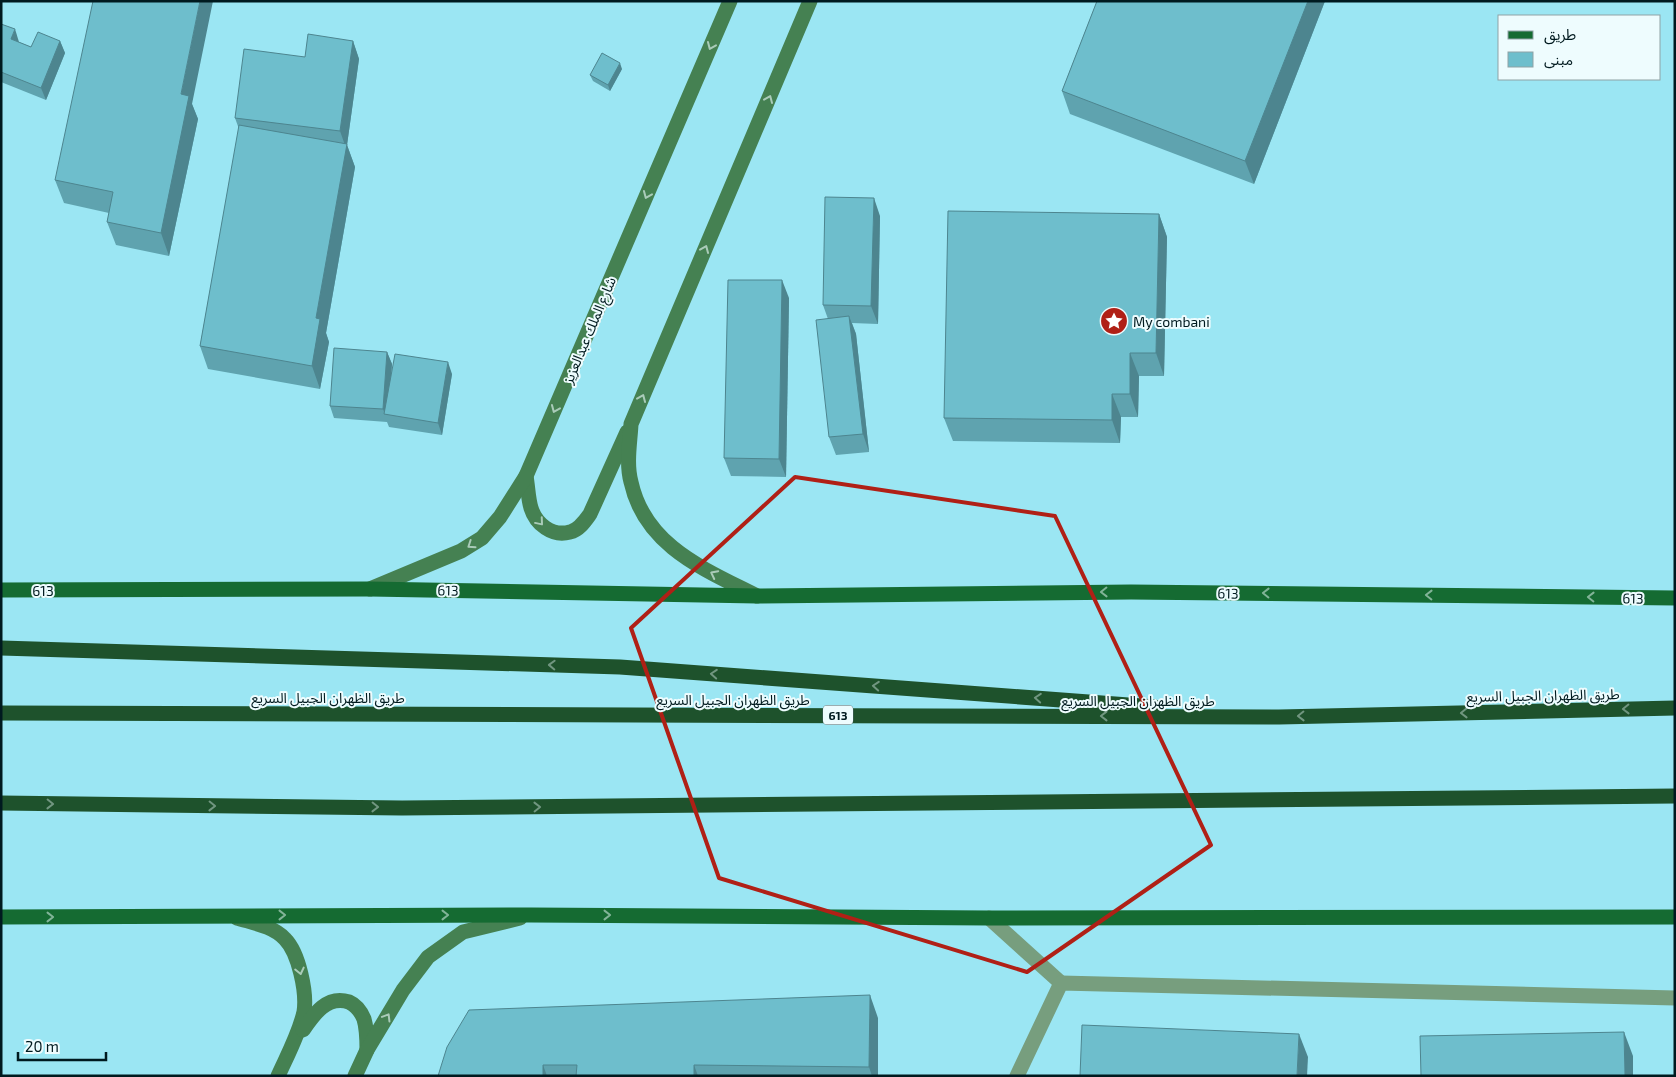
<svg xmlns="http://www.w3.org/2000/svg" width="1676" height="1077" font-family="'Exo 2','Noto Sans Arabic',sans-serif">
	<rect width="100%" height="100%" fill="#9be6f3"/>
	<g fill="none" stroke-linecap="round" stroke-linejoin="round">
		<g stroke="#779e7e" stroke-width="15">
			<polyline points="989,918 1061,983"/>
			<polyline points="1017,1076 1061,983 1675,998"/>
		</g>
		<g stroke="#458152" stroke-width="15">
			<path d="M526,476C528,487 528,498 531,508C536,524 552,537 570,532C579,530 585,521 590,514L627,432"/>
			<polyline points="370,589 461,551 482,538 500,517 526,476 730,1"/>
			<path d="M757,596C704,569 645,546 631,482C626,464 630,443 631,424L810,1"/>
			<path d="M237,918C253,923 273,926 285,939C299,953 307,993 304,1012C299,1034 287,1056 278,1076"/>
			<path d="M303,1030C314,1014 327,995 349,1002C356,1005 361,1012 364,1019C367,1029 367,1040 367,1050"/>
			<polyline points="355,1076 367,1050 403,990 428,957 463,932 520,918"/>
		</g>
		<g stroke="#156b32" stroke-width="15">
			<polyline points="1,590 370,589 757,596 1131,592 1675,598"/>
			<polyline points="1,917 531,915 989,918 1675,917"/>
		</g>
		<g stroke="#1e522c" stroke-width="15">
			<polyline points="1,648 620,667 1155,707"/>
			<polyline points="1,713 1279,717 1675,708"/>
			<polyline points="1,803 402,808 1675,796"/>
		</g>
	</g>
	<g fill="#5fa3af">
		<polygon points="1097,1 1325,1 1254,184 1070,114 1062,91"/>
		<polygon points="1,24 19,42 31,47 60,41 65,53 46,100 1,82"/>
		<polygon points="353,41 359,59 347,145 355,167 326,333 329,342 320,389 208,369 200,346 239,129 235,118 305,57"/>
		<polygon points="622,69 610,91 593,81 590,75"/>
		<polygon points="192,104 198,119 169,256 116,245 107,222 109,213 64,203 55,180"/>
		<polygon points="1159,214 1167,237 1164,376 1139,376 1138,417 1121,417 1120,443 953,441 944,418"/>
		<polygon points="880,216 878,324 852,323 856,334 869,452 836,455 829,437 828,319 823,305"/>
		<polygon points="789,298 786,477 731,476 724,458"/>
		<polygon points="387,352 392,364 391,379 452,374 442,435 389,427 387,422 334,418 330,406"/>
		<polygon points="878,1018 878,1076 438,1076"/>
	</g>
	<g fill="#4d858f">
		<polygon points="200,1 213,1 192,104 198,119 169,256 161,233 181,94"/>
		<polygon points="1308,1 1325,1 1254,184 1245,161"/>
		<polygon points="15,29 19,42 11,39"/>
		<polygon points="60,41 65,53 46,100 41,88"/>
		<polygon points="353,41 359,59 347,145 355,167 326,333 329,342 320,389 312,366 316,318 346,148 340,131"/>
		<polygon points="620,63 622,69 610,91 608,85"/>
		<polygon points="874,198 880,216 878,324 871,306"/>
		<polygon points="1159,214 1167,237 1164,376 1156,353"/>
		<polygon points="782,280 789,298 786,477 779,459"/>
		<polygon points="849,316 856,334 869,452 863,434"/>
		<polygon points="387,352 392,364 388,415 385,414 383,409"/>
		<polygon points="1130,353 1139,376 1138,417 1130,394"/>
		<polygon points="448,362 452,374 442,435 438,423"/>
		<polygon points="1112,394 1121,417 1120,443 1112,420"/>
		<polygon points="870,995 878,1018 878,1076 872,1076 869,1067"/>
		<polygon points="1624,1032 1633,1056 1633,1076 1625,1076"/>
		<polygon points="1299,1034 1308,1057 1307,1076 1297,1076"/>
		<polygon points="543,1065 547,1076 543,1076"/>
		<polygon points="694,1065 698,1076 694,1076"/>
	</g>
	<g fill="#6ebecc" stroke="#4d858f">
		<polygon points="93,1 200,1 181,94 189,96 161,233 107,222 113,192 55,180"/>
		<polygon points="1097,1 1308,1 1245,161 1062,91"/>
		<polygon points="1,24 15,29 11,39 31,47 38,32 60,41 41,88 1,72"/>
		<polygon points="308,34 353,41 340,131 235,118 244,49 305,57"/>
		<polygon points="602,53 620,63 608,85 590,75"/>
		<polygon points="239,125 347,144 316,318 320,319 312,366 200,346"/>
		<polygon points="825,197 874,198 871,306 823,305"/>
		<polygon points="948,211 1159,214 1156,353 1130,353 1130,394 1112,394 1112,420 944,418"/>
		<polygon points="728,280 782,280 779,459 724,458"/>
		<polygon points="849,316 863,434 829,437 816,320"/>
		<polygon points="334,348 387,352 383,409 330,406"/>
		<polygon points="395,354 448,362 438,423 384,414"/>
		<polygon points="870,995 869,1067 694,1065 694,1076 576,1076 577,1065 543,1065 543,1076 438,1076 447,1047 469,1010"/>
		<polygon points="1082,1025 1299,1034 1297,1076 1080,1076"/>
		<polygon points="1624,1032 1625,1076 1421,1076 1420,1036"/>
	</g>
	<defs><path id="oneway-chevron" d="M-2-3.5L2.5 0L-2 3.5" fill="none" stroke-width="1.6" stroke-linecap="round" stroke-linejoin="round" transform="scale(1.25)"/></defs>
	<g stroke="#aacbb9">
		<use href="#oneway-chevron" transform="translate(711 46) rotate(113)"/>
		<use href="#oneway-chevron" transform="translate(769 99) rotate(-67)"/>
		<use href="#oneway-chevron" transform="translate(647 195) rotate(113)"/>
		<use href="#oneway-chevron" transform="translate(705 249) rotate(-67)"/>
		<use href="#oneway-chevron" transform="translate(642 398) rotate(-67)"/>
		<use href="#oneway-chevron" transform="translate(555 409) rotate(113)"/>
		<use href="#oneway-chevron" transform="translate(540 522) rotate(50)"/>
		<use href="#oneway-chevron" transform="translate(471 545) rotate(146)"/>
		<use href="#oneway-chevron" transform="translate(714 574) rotate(-153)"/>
		<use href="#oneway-chevron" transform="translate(300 971) rotate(77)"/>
		<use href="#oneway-chevron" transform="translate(387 1017) rotate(-59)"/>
	</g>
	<g stroke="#82b498">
		<use href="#oneway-chevron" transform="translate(1104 592) rotate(179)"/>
		<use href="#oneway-chevron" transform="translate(1266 593) rotate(-179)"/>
		<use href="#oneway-chevron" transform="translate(1429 595) rotate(-179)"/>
		<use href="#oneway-chevron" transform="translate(1591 597) rotate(-179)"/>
		<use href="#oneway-chevron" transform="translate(282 915)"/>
		<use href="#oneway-chevron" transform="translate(445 915)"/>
		<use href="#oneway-chevron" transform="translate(607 915)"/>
		<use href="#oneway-chevron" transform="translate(50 917)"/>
	</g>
	<g stroke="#719680">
		<use href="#oneway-chevron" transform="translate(552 665) rotate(-178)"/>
		<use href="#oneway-chevron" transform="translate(714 674) rotate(-176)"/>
		<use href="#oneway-chevron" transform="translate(876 686) rotate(-176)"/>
		<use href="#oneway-chevron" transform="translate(1038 698) rotate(-176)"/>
		<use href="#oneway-chevron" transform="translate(1626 709) rotate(179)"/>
		<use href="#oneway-chevron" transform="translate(1464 713) rotate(179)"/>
		<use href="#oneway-chevron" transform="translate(1104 716) rotate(-180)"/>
		<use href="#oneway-chevron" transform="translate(1301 716) rotate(179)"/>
		<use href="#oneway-chevron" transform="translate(50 804) rotate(1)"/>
		<use href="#oneway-chevron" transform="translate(212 806) rotate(1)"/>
		<use href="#oneway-chevron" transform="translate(375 807) rotate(1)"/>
		<use href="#oneway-chevron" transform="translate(537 807) rotate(-1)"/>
	</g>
	<path fill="none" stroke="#b02016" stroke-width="4" stroke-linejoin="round" d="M795,477L1055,516L1211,845L1027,972L719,878L631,628Z"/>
	<defs>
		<g id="sight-disc" transform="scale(1.4375)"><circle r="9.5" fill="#b02016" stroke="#eefcfe"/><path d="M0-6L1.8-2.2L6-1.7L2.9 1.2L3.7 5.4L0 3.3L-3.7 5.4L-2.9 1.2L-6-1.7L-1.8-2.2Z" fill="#fff"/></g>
	</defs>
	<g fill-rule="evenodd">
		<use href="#sight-disc" x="1114" y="321"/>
	</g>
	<g text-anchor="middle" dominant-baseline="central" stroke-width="4" stroke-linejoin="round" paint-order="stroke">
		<rect fill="#eefcfe" stroke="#475e62" stroke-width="1" x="823" y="705.5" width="30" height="19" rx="4"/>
		<g font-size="12" font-weight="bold" fill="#001a1f">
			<text x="838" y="715">613</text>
		</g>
		<g font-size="14" fill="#001a1f" stroke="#eefcfe" text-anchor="start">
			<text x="1133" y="321">My combani</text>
		</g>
		<g font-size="14" fill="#001a1f" stroke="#eefcfe">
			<text transform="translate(589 330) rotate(-67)">شارع الملك عبدالعزيز</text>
			<text x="43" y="590">613</text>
			<text transform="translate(448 590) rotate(1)">613</text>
			<text transform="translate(1228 593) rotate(1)">613</text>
			<text transform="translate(1633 598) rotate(1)">613</text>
			<text transform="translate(1543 695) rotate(-1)">طريق الظهران الجبيل السريع</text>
			<text x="328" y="697">طريق الظهران الجبيل السريع</text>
			<text x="733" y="699">طريق الظهران الجبيل السريع</text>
			<text x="1138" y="700">طريق الظهران الجبيل السريع</text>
		</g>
	</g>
	<rect width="1676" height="1077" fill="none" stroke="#001a1f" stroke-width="5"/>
	<rect x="1498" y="15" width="162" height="65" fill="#eefcfe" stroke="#8fa2a5"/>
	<rect x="1508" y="31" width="25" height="8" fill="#156b32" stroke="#8fa2a5"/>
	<text x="1544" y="40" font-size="15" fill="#001a1f">طريق</text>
	<rect x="1508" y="52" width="25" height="15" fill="#6ebecc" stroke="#8fa2a5"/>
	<text x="1544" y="65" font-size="15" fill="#001a1f">مبنى</text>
	<path d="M18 1052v8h88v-8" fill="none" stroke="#001a1f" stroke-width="2.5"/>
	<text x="25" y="1052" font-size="15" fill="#001a1f" stroke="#eefcfe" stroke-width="4" paint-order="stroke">20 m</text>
</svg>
